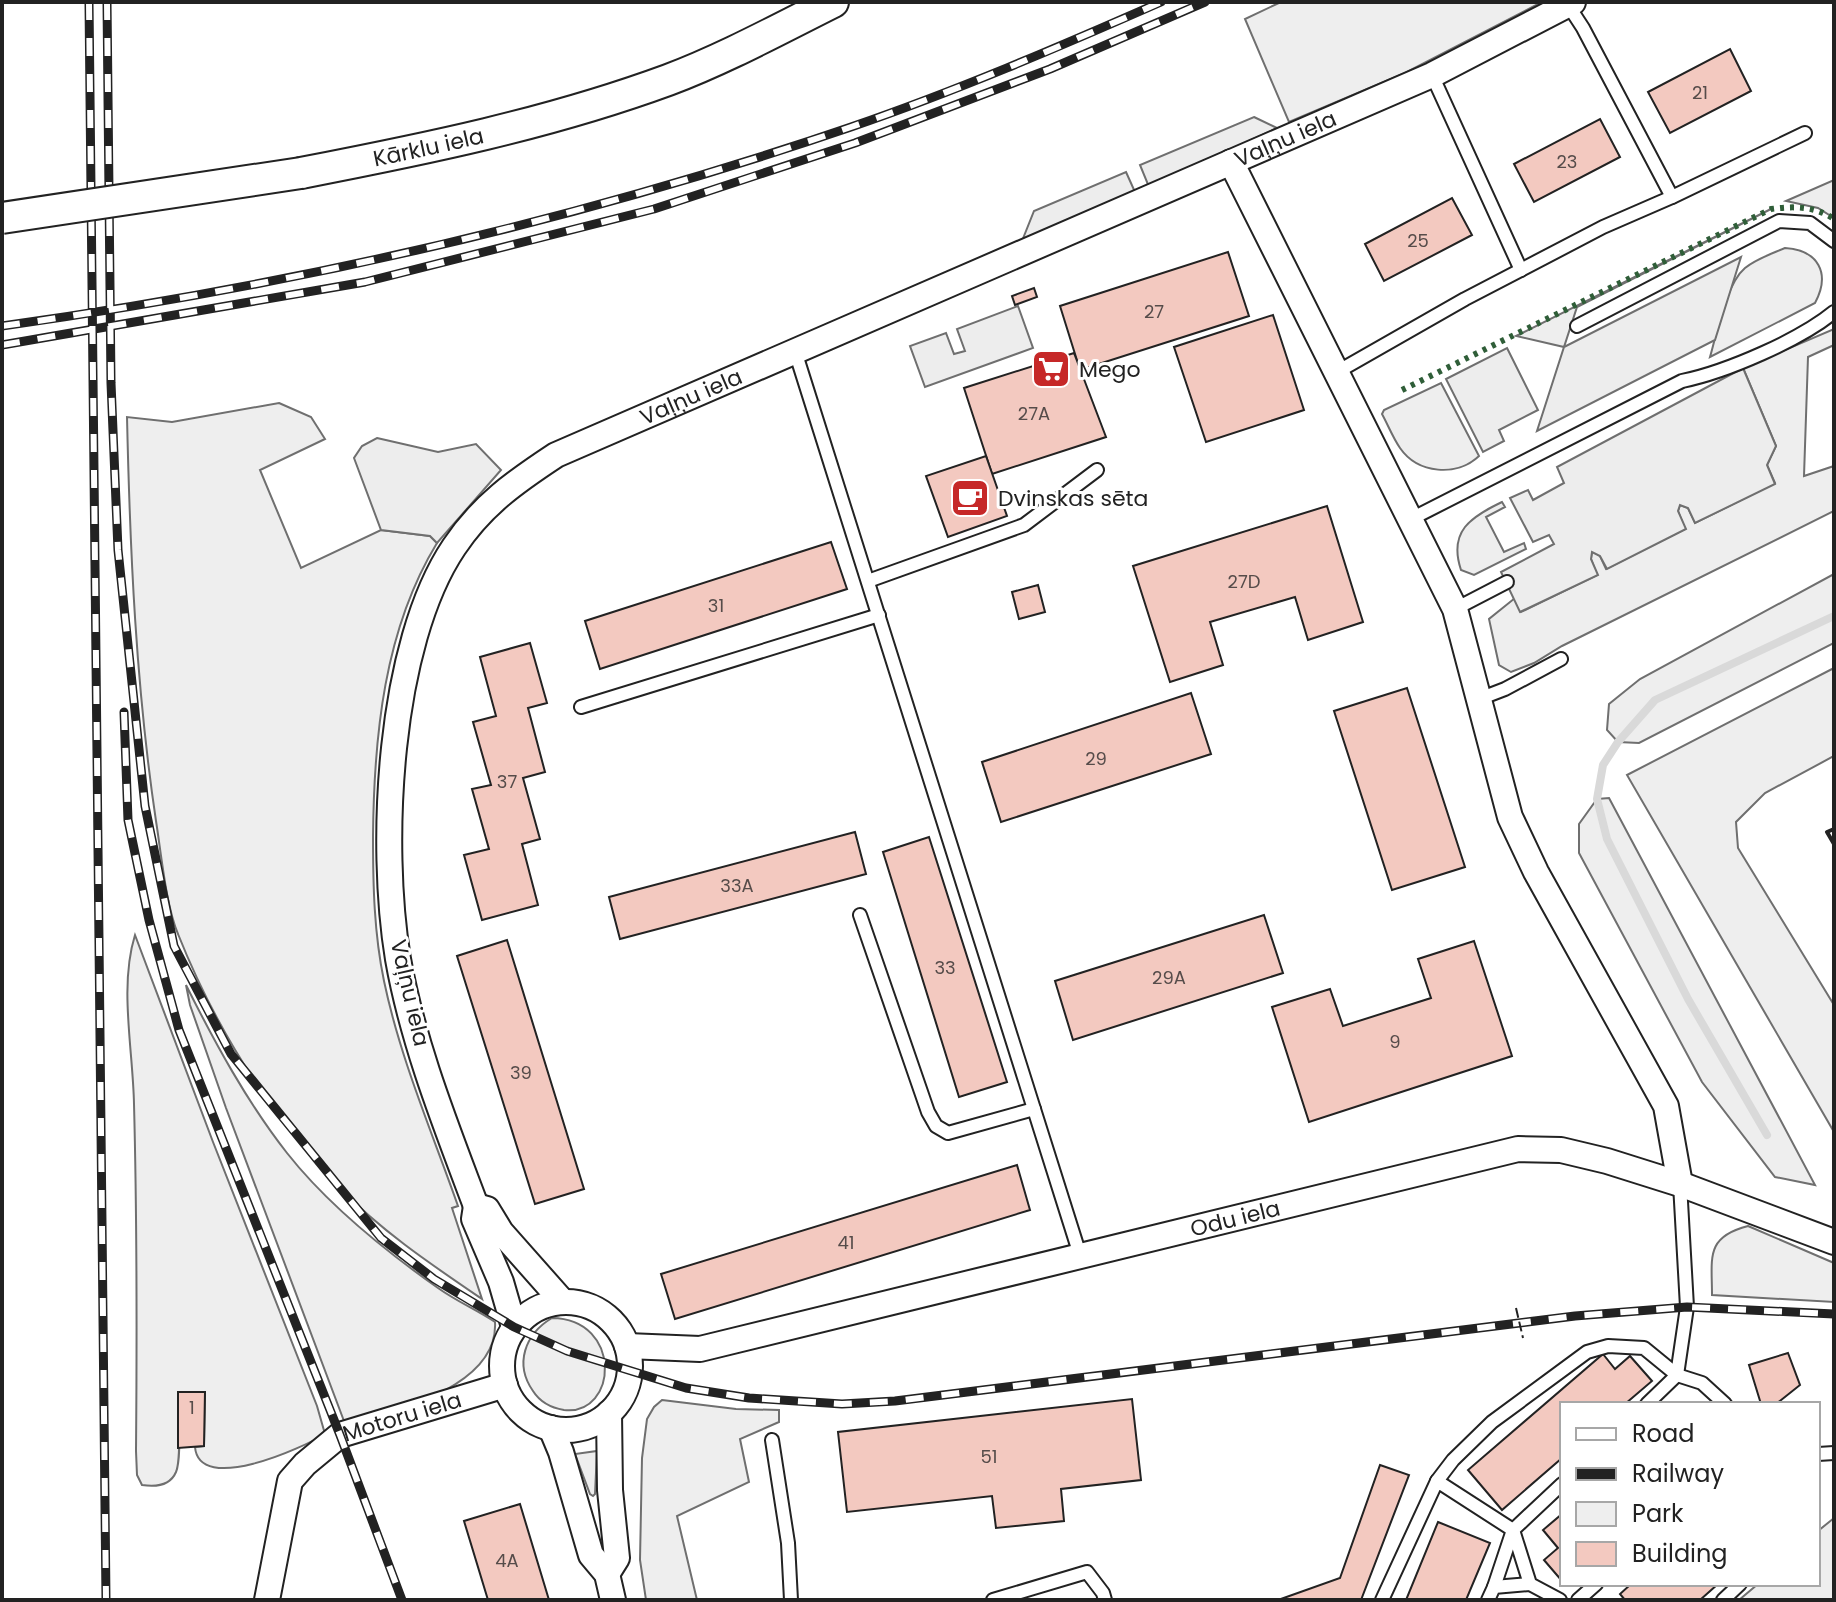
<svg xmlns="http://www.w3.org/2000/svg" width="1836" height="1602" font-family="Poppins,sans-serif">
	<rect width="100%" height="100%" fill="#fff"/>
	<g fill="#eee" stroke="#6f6f6f" stroke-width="2">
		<polygon points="1281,2 1542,2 1405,73 1289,122 1245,19"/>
		<polygon points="1834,180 1834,218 1818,208 1786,201"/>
		<polygon points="1771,209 1577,307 1564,347 1516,336"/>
		<path d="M1785,248C1818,250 1831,273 1815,303L1710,357C1717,333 1726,284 1745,268C1756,259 1771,254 1785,248Z"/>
		<polygon points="1834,329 1834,345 1808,357 1804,476 1834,466 1834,511 1562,646 1534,663 1511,672 1499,665 1489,619 1515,598 1521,612 1597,575 1591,559 1592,551 1600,556 1606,569 1685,529 1678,511 1680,505 1688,508 1695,523 1775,483 1767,465 1776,446 1743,368"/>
		<path d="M1441,383L1479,456C1457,477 1418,474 1400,448C1393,438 1388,425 1382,414L1384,410Z"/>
		<path d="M279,403L311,417L325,439L260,470L301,568L381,530L430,536L437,543C384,630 374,736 373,836C373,885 374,933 384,981C400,1058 432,1132 458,1206L452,1208L482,1299C432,1265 381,1231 339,1187C270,1114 215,1027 178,934C166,906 161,852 156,821C136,687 130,552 127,417L172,422Z"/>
		<path d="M1502,502L1505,507L1486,517L1504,552L1524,543L1526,549L1474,575L1461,570C1448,531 1471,517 1502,502Z"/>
		<polygon points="1834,574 1834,643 1639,743 1618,742 1607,730 1609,704 1640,679"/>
		<polygon points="1834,668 1834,756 1765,793 1736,822 1738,848 1834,1005 1834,1132 1627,775"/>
		<polygon points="1609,798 1815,1185 1775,1177 1702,1082 1579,853 1579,824 1597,799"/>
		<path d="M135,935L213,1142L317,1406L325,1434C303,1448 199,1495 195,1447L204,1446L205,1392H179C178,1410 182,1458 176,1472C170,1486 155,1487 142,1485L137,1475L136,1451C137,1335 137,1219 134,1104C133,1049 119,987 135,935Z"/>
		<path d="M186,985C215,1043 247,1102 287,1153C328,1205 384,1250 438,1288C456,1301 477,1310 495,1322C499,1387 395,1410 347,1429L226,1108L190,1005Z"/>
		<path d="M1748,1226L1834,1263V1302L1712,1295C1712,1258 1705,1237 1748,1226Z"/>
		<path d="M552,1318C623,1319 618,1416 564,1410C552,1408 540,1402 533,1391C514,1364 525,1334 552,1318Z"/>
		<polygon points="662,1400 736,1409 779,1410 779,1422 740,1439 749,1482 677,1516 697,1600 646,1600 640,1560 642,1458 647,1419 654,1407"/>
		<polygon points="597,1451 595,1494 593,1496 590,1494 575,1454"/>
		<polygon points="1834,1518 1834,1600 1739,1600 1758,1584 1818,1584 1818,1531"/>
	</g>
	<g fill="#ededed" stroke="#6f6f6f" stroke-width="2">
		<polygon points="1254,117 1277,128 1149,187 1140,165"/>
		<polygon points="1126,172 1135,192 1022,241 1034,211"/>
		<polygon points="1741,257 1715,340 1537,431 1564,347"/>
		<polygon points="1018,306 1033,348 925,387 910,346 946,333 954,354 965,351 957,329"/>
		<polygon points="1507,348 1538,410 1499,430 1504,441 1483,452 1446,379"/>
		<polygon points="1743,368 1776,446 1767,465 1775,484 1695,523 1688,508 1680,505 1678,511 1686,529 1607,569 1600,556 1592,552 1591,559 1598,575 1520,612 1501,572 1554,544 1549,535 1533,542 1510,498 1528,490 1533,500 1564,483 1557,467"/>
		<polygon points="377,438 438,452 476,444 501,470 437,543 430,536 381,530 354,458 362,446"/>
	</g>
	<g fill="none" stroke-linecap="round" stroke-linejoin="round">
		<polyline stroke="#d9d9d9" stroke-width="8" points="1767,1135 1688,999 1607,839 1597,799 1603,765 1618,742 1655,700 1834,616"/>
	</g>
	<g fill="#f3c9c0" stroke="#222" stroke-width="2">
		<polygon points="1730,49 1751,91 1670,133 1648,92"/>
		<polygon points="1600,119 1620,157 1534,202 1514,164"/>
		<polygon points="1452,198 1472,235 1384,281 1365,244"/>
		<polygon points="1228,252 1249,316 1080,370 1060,306"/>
		<polygon points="1034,288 1037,297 1015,305 1012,296"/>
		<polygon points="1273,315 1304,410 1206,442 1174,347"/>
		<polygon points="1074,353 1106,437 992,474 964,388"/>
		<polygon points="986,456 1007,516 948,537 926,476"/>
		<polygon points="1327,506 1363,622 1308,640 1295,597 1210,622 1223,665 1170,682 1133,566"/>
		<polygon points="831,542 847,589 600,669 585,621"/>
		<polygon points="1038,585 1045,612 1019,619 1012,592"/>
		<polygon points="530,643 547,703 528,708 545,772 523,778 540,839 522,844 538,905 482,920 464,855 489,849 472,789 491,785 473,722 496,716 480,657"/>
		<polygon points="1407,688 1465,867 1392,890 1334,711"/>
		<polygon points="1191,693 1211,754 1001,822 982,762"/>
		<polygon points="855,832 866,874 620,939 609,897"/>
		<polygon points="929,837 1007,1082 959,1097 883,852"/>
		<polygon points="1264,915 1283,973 1073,1040 1055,981"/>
		<polygon points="507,940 584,1189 535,1204 457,956"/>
		<polygon points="1474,941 1512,1056 1309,1122 1272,1007 1330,989 1343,1026 1431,998 1418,959"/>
		<polygon points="1017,1165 1030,1210 675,1319 661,1274"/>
		<polygon points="1788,1353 1800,1385 1776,1404 1761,1404 1749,1365"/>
		<polygon points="1603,1354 1615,1369 1630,1356 1652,1381 1625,1404 1562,1404 1562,1458 1502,1510 1468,1470"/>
		<polygon points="178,1392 205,1392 204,1446 178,1448"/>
		<polygon points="1132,1399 1141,1480 1061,1489 1064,1521 996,1528 992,1496 847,1512 838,1432"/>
		<polygon points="1380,1465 1409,1475 1361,1600 1278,1600 1340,1578"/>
		<polygon points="520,1504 549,1600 488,1600 464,1521"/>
		<polygon points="1562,1514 1562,1581 1544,1560 1558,1548 1543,1530"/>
		<polygon points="1438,1522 1490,1543 1466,1600 1406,1600"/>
		<polygon points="1631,1584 1718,1584 1700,1600 1625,1600 1620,1594"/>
	</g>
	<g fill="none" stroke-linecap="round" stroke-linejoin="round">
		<g stroke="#222" stroke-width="16">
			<g id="service">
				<polyline points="1568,5 1583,28 1672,197"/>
				<polyline points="1432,75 1521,270"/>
				<polyline points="1577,326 1779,221 1810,223 1834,241"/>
				<polyline points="795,351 1080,1255"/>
				<polyline points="1337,372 1465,299 1603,227 1672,197 1805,133"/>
				<path d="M1411,519L1682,381C1726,372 1800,340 1834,312"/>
				<polyline points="868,581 1024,525 1097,470"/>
				<polyline points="1455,609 1507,582"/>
				<polyline points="1479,699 1505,689 1561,659"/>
				<polyline points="581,707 879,615"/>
				<polyline points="860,915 928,1112 936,1126 948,1133 1034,1109"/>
				<polyline points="1647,1404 1677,1375 1687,1307 1680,1184"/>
				<polyline points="772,1440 788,1543 791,1600"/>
				<polyline points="1818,1454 1834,1453"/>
				<polyline points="1437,1481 1453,1460 1492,1422 1587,1352 1608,1346 1644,1348 1677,1375 1702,1383 1725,1404"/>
				<polyline points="993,1600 1087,1572 1103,1593 1105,1600"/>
				<polyline points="1382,1600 1437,1481 1513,1530 1494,1587"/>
				<polyline points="1488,1600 1494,1587 1530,1584"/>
				<polyline points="1560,1600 1530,1584 1513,1530 1562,1484"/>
				<polyline points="1578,1600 1596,1584"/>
				<polyline points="1723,1600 1740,1584"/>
			</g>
		</g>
		<g stroke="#222" stroke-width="28">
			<g id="minor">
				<polyline points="1231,162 1455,609 1510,817 1536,872 1666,1106 1680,1184"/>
				<path id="s1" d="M476,1206C446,1126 413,1044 398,959C379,845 388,645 454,547C482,505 515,482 556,455L1432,75L1573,2"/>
				<polyline points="476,1206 487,1209 501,1232 563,1302"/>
				<polyline points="476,1206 474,1219 501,1282 514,1327"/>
				<circle cx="566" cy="1366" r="64"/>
				<path id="s2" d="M627,1346L700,1349L1518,1149L1561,1150L1607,1161L1680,1184L1834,1242"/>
				<polyline points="551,1428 561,1452 591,1555 607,1574 613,1600"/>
				<polyline points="607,1574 617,1558 610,1490 609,1413"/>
				<path id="s3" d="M267,1600L290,1481L305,1464L340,1435L505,1385"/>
			</g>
		</g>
		<g stroke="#222" stroke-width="34">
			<g id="tertiary">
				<path id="s4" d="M301,173C425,149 548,124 668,80C724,59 779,29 833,2"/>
			</g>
		</g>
		<use href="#service" stroke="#fff" stroke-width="12"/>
		<use href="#minor" stroke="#fff" stroke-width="24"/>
		<use href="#tertiary" stroke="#fff" stroke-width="30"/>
		<g stroke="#222" stroke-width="9">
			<g id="rail">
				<polyline points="89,2 106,1600"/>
				<polyline points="107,2 111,383 118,550 145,806 174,946 231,1054 381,1238 434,1279 514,1327 567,1351 686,1388 749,1398 842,1404 895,1401 1575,1316 1687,1307 1834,1314"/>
				<path d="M2,326C290,286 576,221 851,127C956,91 1059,47 1161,2"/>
				<polyline points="2,345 365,282 654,209 855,143 1050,69 1205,2"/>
				<polyline points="124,712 128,820 149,920 179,1030 340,1435 402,1600"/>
			</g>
		</g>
		<use href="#rail" stroke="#fff" stroke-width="6" stroke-dasharray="18" stroke-linecap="butt"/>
		<g stroke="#222" stroke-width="34" stroke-linecap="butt">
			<polyline id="tertiary-bridge" points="2,218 301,173"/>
		</g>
		<use href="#tertiary-bridge" stroke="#fff" stroke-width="30"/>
		<path stroke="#2f5e38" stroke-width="6" stroke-dasharray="4 6" stroke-linecap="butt" d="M1402,390L1771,209C1794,206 1815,206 1834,219"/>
		<polyline stroke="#222" stroke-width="2" stroke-dasharray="10 4" stroke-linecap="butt" points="1516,1308 1523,1338"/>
		<polyline stroke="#222" stroke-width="4" points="1834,829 1827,832 1834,844"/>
	</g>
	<defs>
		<g id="supermarket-square" transform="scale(2)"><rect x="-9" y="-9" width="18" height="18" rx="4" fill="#c62828" stroke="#fff"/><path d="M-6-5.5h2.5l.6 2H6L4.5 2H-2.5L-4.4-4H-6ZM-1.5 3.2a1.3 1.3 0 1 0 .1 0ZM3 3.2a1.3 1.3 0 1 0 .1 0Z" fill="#fff"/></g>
		<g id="cafe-square" transform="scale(2)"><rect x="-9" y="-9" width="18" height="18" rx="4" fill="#c62828" stroke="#fff"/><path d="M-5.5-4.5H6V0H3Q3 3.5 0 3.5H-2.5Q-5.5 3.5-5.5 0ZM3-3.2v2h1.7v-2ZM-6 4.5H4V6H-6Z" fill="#fff"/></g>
	</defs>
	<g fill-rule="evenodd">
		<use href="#supermarket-square" x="1051" y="369"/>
		<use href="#cafe-square" x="970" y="498"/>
	</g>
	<g text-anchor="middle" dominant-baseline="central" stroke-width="6" stroke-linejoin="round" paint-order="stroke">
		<g font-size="18" fill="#564c4a">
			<text x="1700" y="92">21</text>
			<text x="1567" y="161">23</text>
			<text x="1418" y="240">25</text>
			<text x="1154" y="311">27</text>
			<text x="1034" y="413">27A</text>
			<text x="1244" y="581">27D</text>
			<text x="716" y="605">31</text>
			<text x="1096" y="758">29</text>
			<text x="507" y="781">37</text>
			<text x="737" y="885">33A</text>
			<text x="945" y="967">33</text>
			<text x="1169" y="977">29A</text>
			<text x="1395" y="1041">9</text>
			<text x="521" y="1072">39</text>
			<text x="846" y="1242">41</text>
			<text x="192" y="1407">1</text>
			<text x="989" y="1456">51</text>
			<text x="507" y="1560">4A</text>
		</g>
		<g font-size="22" fill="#222" stroke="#fff">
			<text stroke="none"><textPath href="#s1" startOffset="1616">Vaļņu iela</textPath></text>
			<text stroke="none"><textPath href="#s4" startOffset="130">Kārklu iela</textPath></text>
			<text stroke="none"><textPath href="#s1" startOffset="968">Vaļņu iela</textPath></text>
			<text transform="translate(410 993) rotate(77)">Vaļņu iela</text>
			<text stroke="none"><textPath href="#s2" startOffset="624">Odu iela</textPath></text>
			<text stroke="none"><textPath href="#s3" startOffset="254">Motoru iela</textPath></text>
		</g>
		<g font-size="22" fill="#222" stroke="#fff" text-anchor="start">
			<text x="1079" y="369">Mego</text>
			<text x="998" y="498">Dvinskas sēta</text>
		</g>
	</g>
	<rect width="1836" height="1602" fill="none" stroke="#222222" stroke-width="8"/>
	<rect x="1560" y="1402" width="260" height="184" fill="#ffffff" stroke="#a7a7a7" stroke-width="2"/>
	<rect x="1576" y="1428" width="40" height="12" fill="#ffffff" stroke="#a7a7a7" stroke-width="2"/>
	<text x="1632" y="1442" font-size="24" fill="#222222">Road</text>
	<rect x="1576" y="1468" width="40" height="12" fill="#222222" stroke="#a7a7a7" stroke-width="2"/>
	<text x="1632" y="1482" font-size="24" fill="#222222">Railway</text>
	<rect x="1576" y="1502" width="40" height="24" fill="#eeeeee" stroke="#a7a7a7" stroke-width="2"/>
	<text x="1632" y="1522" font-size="24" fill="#222222">Park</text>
	<rect x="1576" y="1542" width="40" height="24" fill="#f3c9c0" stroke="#a7a7a7" stroke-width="2"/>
	<text x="1632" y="1562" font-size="24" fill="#222222">Building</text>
</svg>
